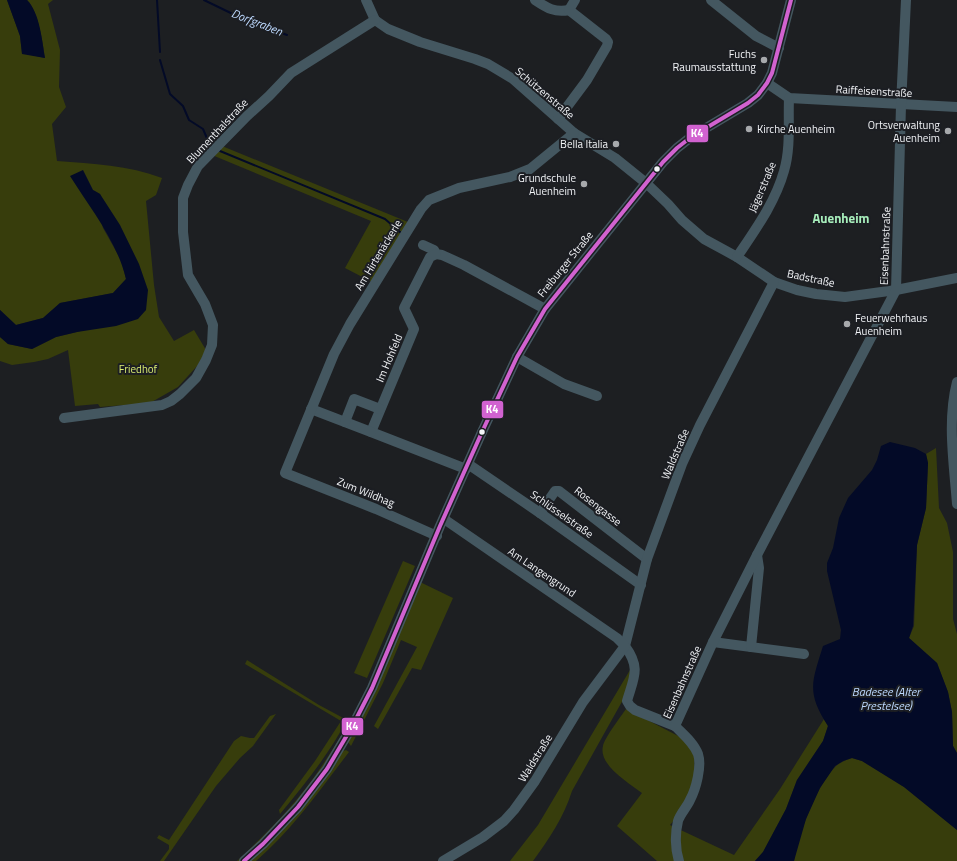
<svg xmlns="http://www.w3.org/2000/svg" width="957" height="861" font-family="'Titillium Web',sans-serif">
	<rect width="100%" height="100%" fill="#1d1f22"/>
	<g fill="#373d0c">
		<path d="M0,0H7L20,36L22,53L45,58C43,43 38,11 27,0H53L48,4L60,50L59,87L66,107L52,124L57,161C93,164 128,165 162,178L156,195L146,201L154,285L159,317L174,341L194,330L206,350L198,365L178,387L150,403L100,407L98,404L75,406L68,350L48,359L34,362L12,365L0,361V337L8,344L32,349L56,337L77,332L146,310L100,194L93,190L103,228L121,260L126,279L113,293L60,303L43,318L16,325L0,310Z"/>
		<polygon points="222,146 408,222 372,282 345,268 371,221 212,155"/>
		<polygon points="936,448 939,508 947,523 953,552 953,619 957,634 957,753 953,746 952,712 948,692 937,663 909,638 914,626 917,545 926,508 928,463 926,454"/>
		<polygon points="403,561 415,566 367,678 354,673"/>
		<polygon points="420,582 453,598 421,670 412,668 378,729 374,726 417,647 401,640 383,683 351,746 348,742"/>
		<path d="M247,660L319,705L347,720C329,754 305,784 280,814L279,810L315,761L341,721L245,664Z"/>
		<path d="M630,670L632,672L624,698L572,791C564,817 549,839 533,861H510L538,825Z"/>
		<path d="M626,709L684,739L694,755L695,773L690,792L681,812L670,825L734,855L780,789L824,719L828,726L823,741L797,780L786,809L763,852L755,861H657L617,826L642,793C629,783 598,765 603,746C604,739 621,716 626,709Z"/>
		<polygon points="276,714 253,746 240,758 216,786 164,861 160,861 169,849 169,845 157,838 159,835 169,840 234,741 241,736 250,738 254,738 270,716"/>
		<path d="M344,731C319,780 283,819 244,857L239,861H237C266,834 296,804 319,770C328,757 336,744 344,731Z"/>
		<path d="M346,750L349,752C320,790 292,830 256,861H249L343,751Z"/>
		<path d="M852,758L862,761L904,787L957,830V861H794C798,835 817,784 836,766C841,762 846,760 852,758Z"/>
	</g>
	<g fill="#030a27">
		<path d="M7,0H27C40,13 42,41 45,58L22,54L20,36Z"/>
		<path d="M83,170L93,190L100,194L120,225L139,264L148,290L146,310L138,319L116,326L77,332L56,337L32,349L8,344L0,337V310L16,325L43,318L60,303L113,293L126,279C117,241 90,208 70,176Z"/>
		<path d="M890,442L915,448L926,454L928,463L926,508L917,545L913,626L909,638L937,663L948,692L952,712L953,746L957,753V830L904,787L862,761L852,758L843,761L835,766L820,788L806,819L794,861H755L763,852L786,809L797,780L823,741L828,726C806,692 812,682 823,646L840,639L841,630L827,571V563L833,548L839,518L848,498L872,470L877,460L881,446Z"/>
	</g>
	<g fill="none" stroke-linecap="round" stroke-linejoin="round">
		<g stroke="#030a27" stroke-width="2">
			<polyline points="157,0 160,52"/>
			<polyline points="204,0 239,17 287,35"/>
			<polyline points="160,60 170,94 183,106 189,120 203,129 209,143"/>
			<polyline points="220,151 385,219 400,232"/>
		</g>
		<g stroke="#445760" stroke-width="10">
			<polyline points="366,0 375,20 388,29 420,42 475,59 488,64 513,79 574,133 615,158 646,183 668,204 682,220 704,239 737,257 774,282 797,290 816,294 845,297 896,290 957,278"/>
			<path d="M535,0C547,8 555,13 569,10"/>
			<polyline points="711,0 756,36 779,48"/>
			<polyline points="767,83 789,98 957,107"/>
			<polyline points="558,119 587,80 607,46 608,42 606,39 569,10 575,0"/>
			<polyline points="423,245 434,250 436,254 442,255 464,265 545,309"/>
			<polyline points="436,254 430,257 404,308 414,329 371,432 466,469"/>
			<path d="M737,257C755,230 775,203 784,171C791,148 788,121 789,98"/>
			<polyline points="517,357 564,384 597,396"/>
			<path d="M957,382C947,421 954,464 957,504"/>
			<polyline points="311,409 371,432"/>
			<polyline points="64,418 162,405 171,401 180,394 196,378 206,360 212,345 213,325 205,304 188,275 183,232 183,198 188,185 198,166 247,116 269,96 291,73 375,20"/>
			<polyline points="345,422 354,399 380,409"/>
			<polyline points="468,464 540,513 641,585"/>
			<polyline points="540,513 555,491 559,491 647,559"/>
			<polyline points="437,536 376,509 285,473 334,354 350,324 421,209 429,200 459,188 510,177 530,169 574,133"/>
			<polyline points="713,642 804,654"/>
			<polyline points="751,647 759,568 757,555"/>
			<path d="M675,726L635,710L630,706L627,701C634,677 641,668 625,646L647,559L682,464L700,425L774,282"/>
			<polyline points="244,861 263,844 298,807 327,769 353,725 372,688 440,526 482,432 517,357 545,309 663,162 677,148 691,137 748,103 758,95 767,83 772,73 791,0"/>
			<polyline points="443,861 483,837 504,821 514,810 535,781 583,702 625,646 617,638 444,519"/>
			<path d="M679,861C675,849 675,833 678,821C680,814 687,807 690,800C696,789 702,766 698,754C694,743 683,734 675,726L713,642L757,555L896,290L901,105L906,0"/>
		</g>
		<g stroke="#1c1e23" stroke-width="7">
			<polyline id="bus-1" points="244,861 263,844 298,807 327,769 353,725 372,688 440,526 482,432 517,357 545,309 663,162 677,148 691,137 748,103 758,95 767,83 772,73 791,0"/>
		</g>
		<use href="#bus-1" stroke="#d162d0" stroke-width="4"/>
	</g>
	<g fill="#a7a9ac" stroke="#1c1e23" stroke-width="1.5">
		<circle cx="764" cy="60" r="4"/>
		<circle cx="749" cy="129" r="4"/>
		<circle cx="948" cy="131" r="4"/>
		<circle cx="616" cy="144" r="4"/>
		<circle cx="584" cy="184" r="4"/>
		<circle cx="847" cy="324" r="4"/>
	</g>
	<g fill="#f2f4f7" stroke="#1c1e23" stroke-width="1.5">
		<circle cx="657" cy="169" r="3.5"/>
		<circle cx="482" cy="432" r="3.5"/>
	</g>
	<g text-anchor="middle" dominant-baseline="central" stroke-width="4" stroke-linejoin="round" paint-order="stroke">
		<g font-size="11" fill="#f2f4f7" stroke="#1c1e23" text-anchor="end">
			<text x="756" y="54">Fuchs<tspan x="756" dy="13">Raumausstattung</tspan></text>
			<text x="940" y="125">Ortsverwaltung<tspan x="940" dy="13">Auenheim</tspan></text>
			<text x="757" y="129" text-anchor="start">Kirche Auenheim</text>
			<text x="608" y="144">Bella Italia</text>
			<text x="576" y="178">Grundschule<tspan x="576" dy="13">Auenheim</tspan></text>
			<text x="855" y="318" text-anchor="start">Feuerwehrhaus<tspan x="855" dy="13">Auenheim</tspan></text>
		</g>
		<g font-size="11" fill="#f2f4f7" stroke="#1c1e23">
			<text transform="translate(874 91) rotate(3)">Raiffeisenstraße</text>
			<text transform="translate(545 93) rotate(40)">Schützenstraße</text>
			<text transform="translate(217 131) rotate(-47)">Blumenthalstraße</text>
			<text transform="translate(762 187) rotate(-67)">Jägerstraße</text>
			<text transform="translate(885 246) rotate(-88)">Eisenbahnstraße</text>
			<text transform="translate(378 255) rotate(-59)">Am Hirtenäckerle</text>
			<text transform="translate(565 264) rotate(-51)">Freiburger Straße</text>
			<text transform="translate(811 278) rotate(12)">Badstraße</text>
			<text transform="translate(389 358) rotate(-67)">Im Hohfeld</text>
			<text transform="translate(675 454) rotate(-67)">Waldstraße</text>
			<text transform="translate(366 492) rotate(22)">Zum Wildhag</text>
			<text transform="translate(598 506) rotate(38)">Rosengasse</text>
			<text transform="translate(562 514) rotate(35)">Schlüsselstraße</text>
			<text transform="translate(542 572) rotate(34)">Am Langengrund</text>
			<text transform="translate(682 682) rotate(-66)">Eisenbahnstraße</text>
			<text transform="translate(535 758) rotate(-58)">Waldstraße</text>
		</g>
		<g font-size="11" fill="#daed72" stroke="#1c1e23">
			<text x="138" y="369">Friedhof</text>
		</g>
		<g font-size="12" font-style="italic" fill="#bcd8fd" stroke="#1c1e23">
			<text transform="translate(257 22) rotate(21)">Dorfgraben</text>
			<text x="886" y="691">Badesee (Alter<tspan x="886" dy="14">Prestelsee)</tspan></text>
		</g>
		<g font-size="13" font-weight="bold" fill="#a8efbc" stroke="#1c1e23">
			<text x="841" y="218">Auenheim</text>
		</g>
	</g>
	<g stroke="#1c1e23" stroke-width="1.5">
		<rect x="686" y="124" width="23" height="19" rx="4" fill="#d162d0"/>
		<rect x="481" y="400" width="23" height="19" rx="4" fill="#d162d0"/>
		<rect x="341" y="717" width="23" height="19" rx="4" fill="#d162d0"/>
	</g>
	<g font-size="11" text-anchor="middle" font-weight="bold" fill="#fff">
		<text x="697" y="137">K4</text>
		<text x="492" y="413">K4</text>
		<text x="352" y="730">K4</text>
	</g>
</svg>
